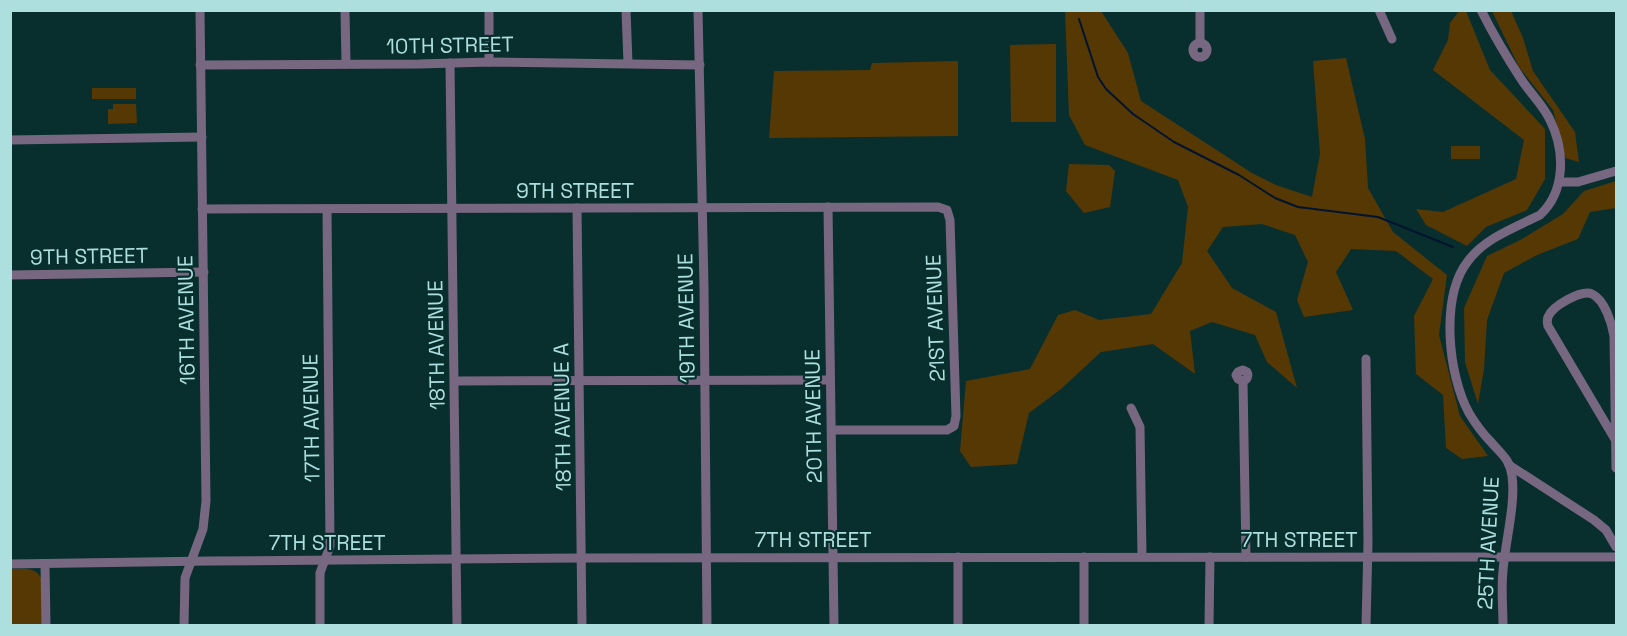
<svg xmlns="http://www.w3.org/2000/svg" width="1627" height="636" font-family="'Space Grotesk',sans-serif">
	<rect width="100%" height="100%" fill="#082f2e"/>
	<g fill="#563805">
		<polygon points="1065,11 1101,11 1128,53 1141,101 1252,173 1276,185 1312,197 1320,154 1313,61 1346,58 1365,139 1368,188 1393,232 1447,275 1439,335 1460,416 1488,456 1462,459 1446,448 1443,395 1416,374 1414,316 1433,279 1396,251 1351,249 1336,272 1353,310 1304,317 1297,300 1308,262 1295,235 1262,224 1223,227 1207,251 1232,288 1276,312 1297,388 1267,362 1255,335 1212,322 1190,331 1195,374 1153,344 1101,352 1061,389 1029,413 1017,464 971,467 960,451 966,381 1030,369 1058,315 1075,310 1099,320 1151,314 1182,263 1188,207 1178,180 1085,145 1069,115"/>
		<polygon points="1459,11 1466,11 1490,70 1545,129 1545,179 1527,210 1486,227 1467,246 1426,225 1416,209 1443,212 1516,179 1524,140 1433,70 1448,40 1450,23"/>
		<polygon points="1492,11 1511,11 1523,38 1533,71 1575,132 1579,162 1565,158 1553,110 1519,67"/>
		<polygon points="1056,44 1056,122 1011,122 1010,45"/>
		<polygon points="958,61 958,136 769,138 774,71 870,70 872,63"/>
		<rect x="92" y="88" width="44" height="11"/>
		<polygon points="113,104 136,104 137,123 108,124 108,109 113,109"/>
		<rect x="1451" y="146" width="29" height="13"/>
		<polygon points="1069,164 1109,165 1115,171 1110,207 1084,213 1066,191"/>
		<polygon points="1616,181 1616,208 1590,212 1578,239 1537,255 1504,273 1487,320 1484,369 1478,404 1465,362 1464,308 1487,256 1522,239 1563,214 1584,191"/>
		<path d="M10,569C23,569 37,566 42,580V625H11Z"/>
	</g>
	<g fill="none" stroke-linecap="round" stroke-linejoin="round">
		<polyline stroke="#01142f" stroke-width="2" points="1079,19 1098,77 1106,89 1133,114 1174,142 1239,175 1275,198 1298,207 1378,217 1453,247"/>
		<g stroke="#786781" stroke-width="9">
			<polyline points="345,10 346,64"/>
			<polyline points="489,10 489,62"/>
			<polyline points="626,10 628,63"/>
			<polyline points="698,10 704,287 707,626"/>
			<polyline points="1200,10 1200,43"/>
			<polyline points="1379,10 1392,39"/>
			<path d="M1481,10C1493,34 1506,56 1521,79C1530,93 1543,105 1550,120C1565,150 1566,191 1540,215C1516,227 1485,238 1468,261C1440,297 1448,375 1469,413C1475,423 1483,434 1491,442C1501,454 1510,459 1512,476C1516,503 1505,543 1503,571C1501,589 1503,607 1503,626"/>
			<circle cx="1200" cy="50" r="7"/>
			<polyline points="450,63 457,626"/>
			<polyline points="200,65 419,64 489,62 700,65"/>
			<polyline points="10,140 202,137"/>
			<polyline points="1559,182 1578,182 1616,171"/>
			<polyline points="828,207 834,626"/>
			<polyline points="577,208 582,626"/>
			<polyline points="202,209 938,207 947,210 950,220 956,416 954,426 947,430 832,430"/>
			<polyline points="10,275 204,272"/>
			<polyline points="1366,359 1368,542 1366,626"/>
			<polyline points="455,381 830,380"/>
			<path d="M1243,381L1238,379L1236,375L1238,372L1243,370L1247,372C1249,376 1247,380 1243,381L1246,557"/>
			<polyline points="1131,408 1140,427 1142,557"/>
			<path d="M1616,441L1548,326C1547,323 1547,320 1548,317C1552,306 1582,289 1592,294C1605,300 1612,324 1614,336L1616,468"/>
			<polyline points="1509,465 1594,520 1606,530 1616,547"/>
			<polyline points="1084,557 1084,626"/>
			<polyline points="10,564 210,561 582,558 1616,557"/>
			<polyline points="45,564 46,626"/>
			<polyline points="184,626 185,578 203,529 206,501 200,10"/>
			<polyline points="320,626 320,573 330,546 327,209"/>
			<polyline points="958,626 958,557"/>
			<polyline points="1209,626 1210,557"/>
		</g>
	</g>
	<g text-anchor="middle" dominant-baseline="central" stroke-width="4.5" stroke-linejoin="round" paint-order="stroke">
		<g font-size="21" fill="#addfde" stroke="#082f2e">
			<text transform="translate(450 45) rotate(-1)">10TH STREET</text>
			<text x="575" y="190">9TH STREET</text>
			<text transform="translate(89 256) rotate(-1)">9TH STREET</text>
			<text transform="translate(686 318) rotate(-91)">19TH AVENUE</text>
			<text transform="translate(935 318) rotate(-92)">21ST AVENUE</text>
			<text transform="translate(186 320) rotate(-91)">16TH AVENUE</text>
			<text transform="translate(436 345) rotate(-91)">18TH AVENUE</text>
			<text transform="translate(813 416) rotate(-91)">20TH AVENUE</text>
			<text transform="translate(562 417) rotate(-91)">18TH AVENUE A</text>
			<text transform="translate(311 418) rotate(-91)">17TH AVENUE</text>
			<text x="813" y="539">7TH STREET</text>
			<text x="1299" y="539">7TH STREET</text>
			<text x="327" y="542">7TH STREET</text>
			<text transform="translate(1488 543) rotate(-87)">25TH AVENUE</text>
		</g>
	</g>
	<rect width="1627" height="636" fill="none" stroke="#addfde" stroke-width="24"/>
</svg>
